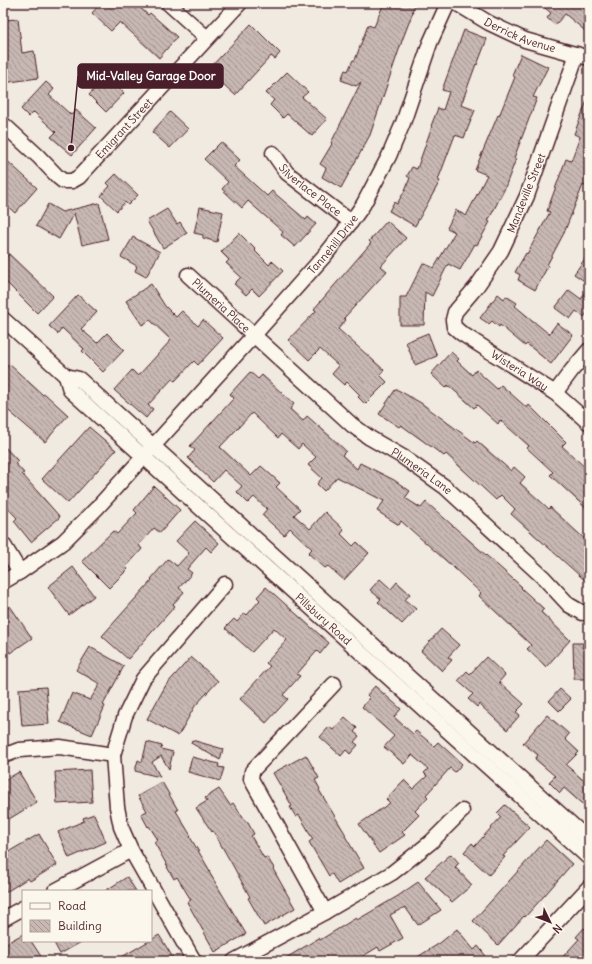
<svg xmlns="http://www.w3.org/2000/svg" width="592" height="964" font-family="Delius,sans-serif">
	<defs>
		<pattern id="building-back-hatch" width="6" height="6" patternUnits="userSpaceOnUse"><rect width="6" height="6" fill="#c8b8b3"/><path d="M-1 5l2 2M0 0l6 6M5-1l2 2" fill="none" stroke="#a49592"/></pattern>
	</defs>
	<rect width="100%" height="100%" fill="#f0eae0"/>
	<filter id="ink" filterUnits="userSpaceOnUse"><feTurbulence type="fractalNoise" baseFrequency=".025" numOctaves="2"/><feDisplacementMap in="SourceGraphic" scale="8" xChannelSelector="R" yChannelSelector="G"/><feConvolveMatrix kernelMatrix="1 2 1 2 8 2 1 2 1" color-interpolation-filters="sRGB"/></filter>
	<g filter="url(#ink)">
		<g fill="url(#building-back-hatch)" stroke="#4a1f2b">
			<polygon points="101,3 135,3 148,15 150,13 177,37 159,58 120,22 111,31 92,13"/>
			<polygon points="384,3 416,3 412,11 413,12 403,38 370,135 341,188 322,177 326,168 320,164 332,144 331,143 361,82 356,86 341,80 345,70 348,71 353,60 355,60 368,25 374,27"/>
			<polygon points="539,3 589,3 589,34 565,14 555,25 547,18 551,13"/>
			<polygon points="18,19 22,53 34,51 38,78 3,83 3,20"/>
			<polygon points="251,24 280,53 275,59 271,56 235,95 208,70"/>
			<polygon points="464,30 487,39 477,65 476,64 461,105 475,110 464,138 455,135 438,180 440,181 415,226 389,211 394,202 397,204 405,190 410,178 407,176 412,167 417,169 432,126 431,126 438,108 443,110 449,92 442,90"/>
			<polygon points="521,54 548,67 533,97 537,98 514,158 516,159 504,190 488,221 490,222 477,245 475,244 460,270 448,264 432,296 425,292 424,325 400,325 400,297 406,297 423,263 434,268 455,232 447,228 456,210 466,216 487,175 475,170 498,115 499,116 515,77 512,75"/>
			<polygon points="287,72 308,92 302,97 327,119 312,136 287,114 283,118 270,105 274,100 266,93"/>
			<polygon points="107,76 124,93 106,112 89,95"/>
			<polygon points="46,82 54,89 49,95 71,115 76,110 96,128 72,155 51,137 56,132 34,112 29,117 21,109"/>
			<polygon points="588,98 589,188 583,185 564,233 547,265 548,266 535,290 518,280 520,275 515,272 526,253 527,254 550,212 547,211 566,159 571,161 580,137 574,134"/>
			<polygon points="170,112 188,129 170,148 152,132"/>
			<polygon points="221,142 240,160 234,166 267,196 272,191 306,220 308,217 316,224 295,247 281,235 283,232 248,201 242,208 222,189 228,182 204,159"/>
			<polygon points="3,157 37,188 15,213 3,202"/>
			<polygon points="116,174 138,195 128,205 125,202 117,211 101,196 110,186 107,183"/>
			<polygon points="99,203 108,239 82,245 74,213 59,239 36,226 48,204 62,212"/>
			<polygon points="200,207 223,212 217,242 203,238 203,235 194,233"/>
			<polygon points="167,209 177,224 180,222 187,233 163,248 147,221"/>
			<polygon points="387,221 406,238 381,266 387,271 344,318 346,320 338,329 384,370 380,375 387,382 365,404 358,397 360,395 347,382 344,385 332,374 339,366 320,349 309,360 288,340 316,311 314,309 371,243 369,241"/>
			<polygon points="239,233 256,250 255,251 269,265 272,261 283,271 259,296 252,289 246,295 234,284 241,277 226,263 229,260 221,252"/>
			<polygon points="133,237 160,252 146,277 135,271 137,266 121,257"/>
			<polygon points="589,253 589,284 574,274"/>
			<polygon points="9,254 53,296 37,313 3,279 3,261"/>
			<polygon points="151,284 165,306 176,317 182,311 198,326 203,320 223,338 198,365 194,361 175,381 172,379 148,405 153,409 146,418 114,390 132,370 138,376 171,340 150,320 142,325 126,301"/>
			<polygon points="589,288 589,310 584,317 576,311 570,319 555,308 569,290 581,299"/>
			<polygon points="498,294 504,299 506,296 517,303 515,306 549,334 557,323 573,335 551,364 527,344 525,346 500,325 499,327 492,321 489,324 480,318"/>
			<polygon points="78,295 97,312 81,329 97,343 107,333 124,350 103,372 82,351 84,349 62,328 58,334 49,326"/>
			<polygon points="428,333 437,356 415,365 406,342"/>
			<polygon points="451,352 459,359 457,361 472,375 476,370 497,389 501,385 527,408 529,405 566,442 562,446 589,471 589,511 550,475 553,472 527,448 529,446 500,420 498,424 477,405 474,408 448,385 446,388 431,374"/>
			<polygon points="9,364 43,395 45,394 68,415 45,442 3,406 3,371"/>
			<polygon points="250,372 258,379 262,375 294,404 290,409 303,421 307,416 332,438 346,451 342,455 357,469 360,463 394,480 410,491 405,498 421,508 426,502 522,587 521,588 544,609 541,612 570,640 546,667 527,649 531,645 479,596 481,593 453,567 401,521 399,525 377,511 384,501 337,477 324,491 317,484 322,478 308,465 316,457 302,444 298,449 281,434 278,438 252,413 220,447 251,476 261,466 280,483 276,487 300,509 294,515 310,529 325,512 344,530 341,534 353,546 357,542 369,553 344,580 328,566 325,568 308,553 312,549 290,528 284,535 262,515 267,509 254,497 248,503 237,492 242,486 224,470 213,482 188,458 195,450 190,446 234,398 230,394"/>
			<polygon points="395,390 398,390 421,403 475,443 477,441 511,471 514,467 525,477 520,483 549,509 550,507 589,543 589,584 511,514 515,509 501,495 496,500 446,454 444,456 401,425 399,427 379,414"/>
			<polygon points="89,427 116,450 68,503 42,479"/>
			<polygon points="3,445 18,461 15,463 24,473 22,474 60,517 31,542 14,521 17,518 3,503"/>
			<polygon points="154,486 180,510 160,533 154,528 139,545 142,549 126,567 128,569 109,588 82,561 113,531 117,534 137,513 134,510"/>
			<polygon points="195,521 219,543 211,552 206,547 187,569 192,573 179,588 184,592 173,604 175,606 128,659 102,636 152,580 151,579 168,559 177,566 189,553 176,541"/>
			<polygon points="73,567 94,596 69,615 48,587"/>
			<polygon points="380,579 391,589 397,582 410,594 405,600 416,609 402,624 378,602 381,599 370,590"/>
			<polygon points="266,587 329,643 320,654 317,651 297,674 300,676 283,695 288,699 266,723 240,699 270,666 266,663 287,640 274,628 252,652 225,628 234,619 237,622 245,613 247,615 260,600 257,597"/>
			<polygon points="10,606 32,638 10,653 3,643 3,612"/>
			<polygon points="441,629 459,645 448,657 452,660 442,671 421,651"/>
			<polygon points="573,643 583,643 582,648 589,648 589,679 574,679"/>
			<polygon points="90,647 124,666 103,705 105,706 92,735 60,722 72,693 90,700 100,684 76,670"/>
			<polygon points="191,657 218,681 195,706 178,736 147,719 166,685"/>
			<polygon points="486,657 505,675 499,682 524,704 516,712 520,715 507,730 479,704 477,707 468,699 473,694 458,681 467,671 470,674"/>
			<polygon points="375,686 401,709 394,717 413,734 416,731 434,746 438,742 462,764 455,772 450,768 426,795 428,797 415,811 419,815 402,832 405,835 379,853 359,824 390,803 386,799 404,780 413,789 427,776 424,773 428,769 412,755 404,764 384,747 394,736 362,707 370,698 367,695"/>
			<polygon points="46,687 49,724 22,726 19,689"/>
			<polygon points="560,689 571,699 559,711 549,701"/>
			<polygon points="547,715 569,734 565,739 579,752 566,765 589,785 589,810 564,788 560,793 549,782 555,776 535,759 538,755 523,743"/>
			<polygon points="345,717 357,728 354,732 359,736 354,742 358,745 350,754 346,750 341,756 320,737 329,727 333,730"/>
			<polygon points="192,740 223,749 220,760 191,743"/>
			<polygon points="147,742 162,746 161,749 173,752 169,769 161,756 152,762 160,777 135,771 138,760 142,762"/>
			<polygon points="306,755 319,778 315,780 320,789 319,790 346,835 345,836 364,868 338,884 332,874 329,876 322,864 309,842 313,839 307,830 308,830 299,815 296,817 290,807 292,806 273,773"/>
			<polygon points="192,757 219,764 218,767 224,768 220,781 188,772"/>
			<polygon points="90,770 92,802 57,804 55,772"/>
			<polygon points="19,772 37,802 9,819 3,808 3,781"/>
			<polygon points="162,782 178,810 176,811 191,836 190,837 210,871 209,872 246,934 215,952 187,902 191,900 177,877 174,879 167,867 168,867 154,842 158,840 149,826 148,827 141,814 147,811 138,796"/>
			<polygon points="219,789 230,805 233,803 246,822 247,821 254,834 251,836 264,858 267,857 274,868 273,869 295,908 264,926 248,898 250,897 232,864 213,831 212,832 196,808 207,801 205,798"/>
			<polygon points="505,805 530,827 503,856 505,857 489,875 464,852 472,843 475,846 491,828 501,817 497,813"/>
			<polygon points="94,814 106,842 69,858 58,832 84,821 83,818"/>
			<polygon points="39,834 57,865 30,881 28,878 3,894 3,855"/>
			<polygon points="546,840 572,864 544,896 525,917 524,916 498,945 473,921"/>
			<polygon points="451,854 459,863 455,867 472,885 452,902 425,877"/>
			<polygon points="127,877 136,891 105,891"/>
			<polygon points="418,882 441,910 418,925 405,907 390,915 403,938 380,951 378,947 355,961 281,961 319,938 320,940 356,918 357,920 398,896"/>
			<polygon points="584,928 589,932 589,961 559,961 579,939 576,937"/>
			<polygon points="457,929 474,950 478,946 485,955 479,961 411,961 440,943"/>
			<polygon points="23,934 23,941 31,941 44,961 3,961 3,945"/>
			<polygon points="159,935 175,961 115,961 149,941 151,941 151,940"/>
			<polygon points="53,941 83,941 60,954"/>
		</g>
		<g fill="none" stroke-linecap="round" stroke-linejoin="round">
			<g stroke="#4a1f2b" stroke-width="17">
				<g id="minor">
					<polyline points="168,3 207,38"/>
					<path id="s1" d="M456,3L489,23L525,40L589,58"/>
					<path id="s2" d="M577,54L527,196L501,251L477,286L455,312L453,320L454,327L461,333L555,393L589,423"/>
					<path id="s3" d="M3,124L38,156L58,177L63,181H72L79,177L240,3"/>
					<path id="s4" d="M273,153L287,173L351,222"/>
					<path id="s5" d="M188,275L352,425L370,438L403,457L445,487L544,578L569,605L583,613L589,611"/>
					<polyline points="3,319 66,376 79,379 589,840"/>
					<path id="s6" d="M66,376L70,390L218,524L589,858"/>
					<polyline points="555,393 572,370 589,350"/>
					<polyline points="3,544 20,572"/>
					<path id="s7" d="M3,582L20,572L63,542L97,508L254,335L326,254L351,222L363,205L389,156L403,123L430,43L448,3"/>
					<polyline points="113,755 125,716 143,679 225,584"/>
					<polyline points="3,756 19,750 60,747 113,755 117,807 121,827 131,850 194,961"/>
					<polyline points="55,891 131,850"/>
					<polyline points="325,912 251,779 252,771 334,684"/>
					<polyline points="3,919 23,908"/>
					<polyline points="234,961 325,912 392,873 431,842 462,811"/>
					<polyline points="520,961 589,887"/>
				</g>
			</g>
			<use href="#minor" stroke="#fbf7ec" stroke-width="14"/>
		</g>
	</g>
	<g text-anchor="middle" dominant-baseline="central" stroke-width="3" stroke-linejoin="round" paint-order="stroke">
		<g font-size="11" fill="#4a1f2b" stroke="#fbf7ec">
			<text stroke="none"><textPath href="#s1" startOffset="72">Derrick Avenue</textPath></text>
			<text stroke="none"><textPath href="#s3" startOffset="166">Emigrant Street</textPath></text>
			<text stroke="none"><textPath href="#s4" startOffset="53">Silverlace Place</textPath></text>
			<text transform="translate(526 193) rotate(-68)">Mandeville Street</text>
			<text stroke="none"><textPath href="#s7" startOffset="474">Tannehill Drive</textPath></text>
			<text stroke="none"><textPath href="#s5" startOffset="45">Plumeria Place</textPath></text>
			<text stroke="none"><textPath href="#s2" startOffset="382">Wisteria Way</textPath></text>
			<text stroke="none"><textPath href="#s5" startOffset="306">Plumeria Lane</textPath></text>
			<text stroke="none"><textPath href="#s6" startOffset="356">Pillsbury Road</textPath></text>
		</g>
	</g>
	<path fill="none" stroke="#4a1f2b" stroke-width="1.5" d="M71 148L78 76"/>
	<circle fill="#4a1f2b" stroke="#fbf7ec" stroke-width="1.5" cx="71" cy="148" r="4"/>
	<rect fill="#4a1f2b" stroke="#4a1f2b" stroke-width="1.5" x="78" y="64" width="145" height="24" rx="4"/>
	<g font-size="12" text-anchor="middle" font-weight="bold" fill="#fff">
		<text x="151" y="80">Mid-Valley Garage Door</text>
	</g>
	<rect width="592" height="964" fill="none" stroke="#fbf7ec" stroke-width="16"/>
	<rect x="8" y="8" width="576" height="948" fill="none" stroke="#4a1f2b" stroke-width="1.5" filter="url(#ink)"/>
	<rect x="22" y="890" width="130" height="52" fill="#fbf7ec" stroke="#b4a19f"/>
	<rect x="30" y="903" width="20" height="6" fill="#fbf7ec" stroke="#b4a19f"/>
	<text x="58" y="910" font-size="12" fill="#4a1f2b">Road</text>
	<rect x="30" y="920" width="20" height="12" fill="url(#building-back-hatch)" stroke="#b4a19f"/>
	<text x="58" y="930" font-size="12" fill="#4a1f2b">Building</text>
	<g transform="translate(550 922) rotate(133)" stroke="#fbf7ec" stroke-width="3" paint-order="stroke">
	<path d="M0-3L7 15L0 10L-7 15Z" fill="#4a1f2b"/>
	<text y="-6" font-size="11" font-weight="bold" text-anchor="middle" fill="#4a1f2b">N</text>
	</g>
</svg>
